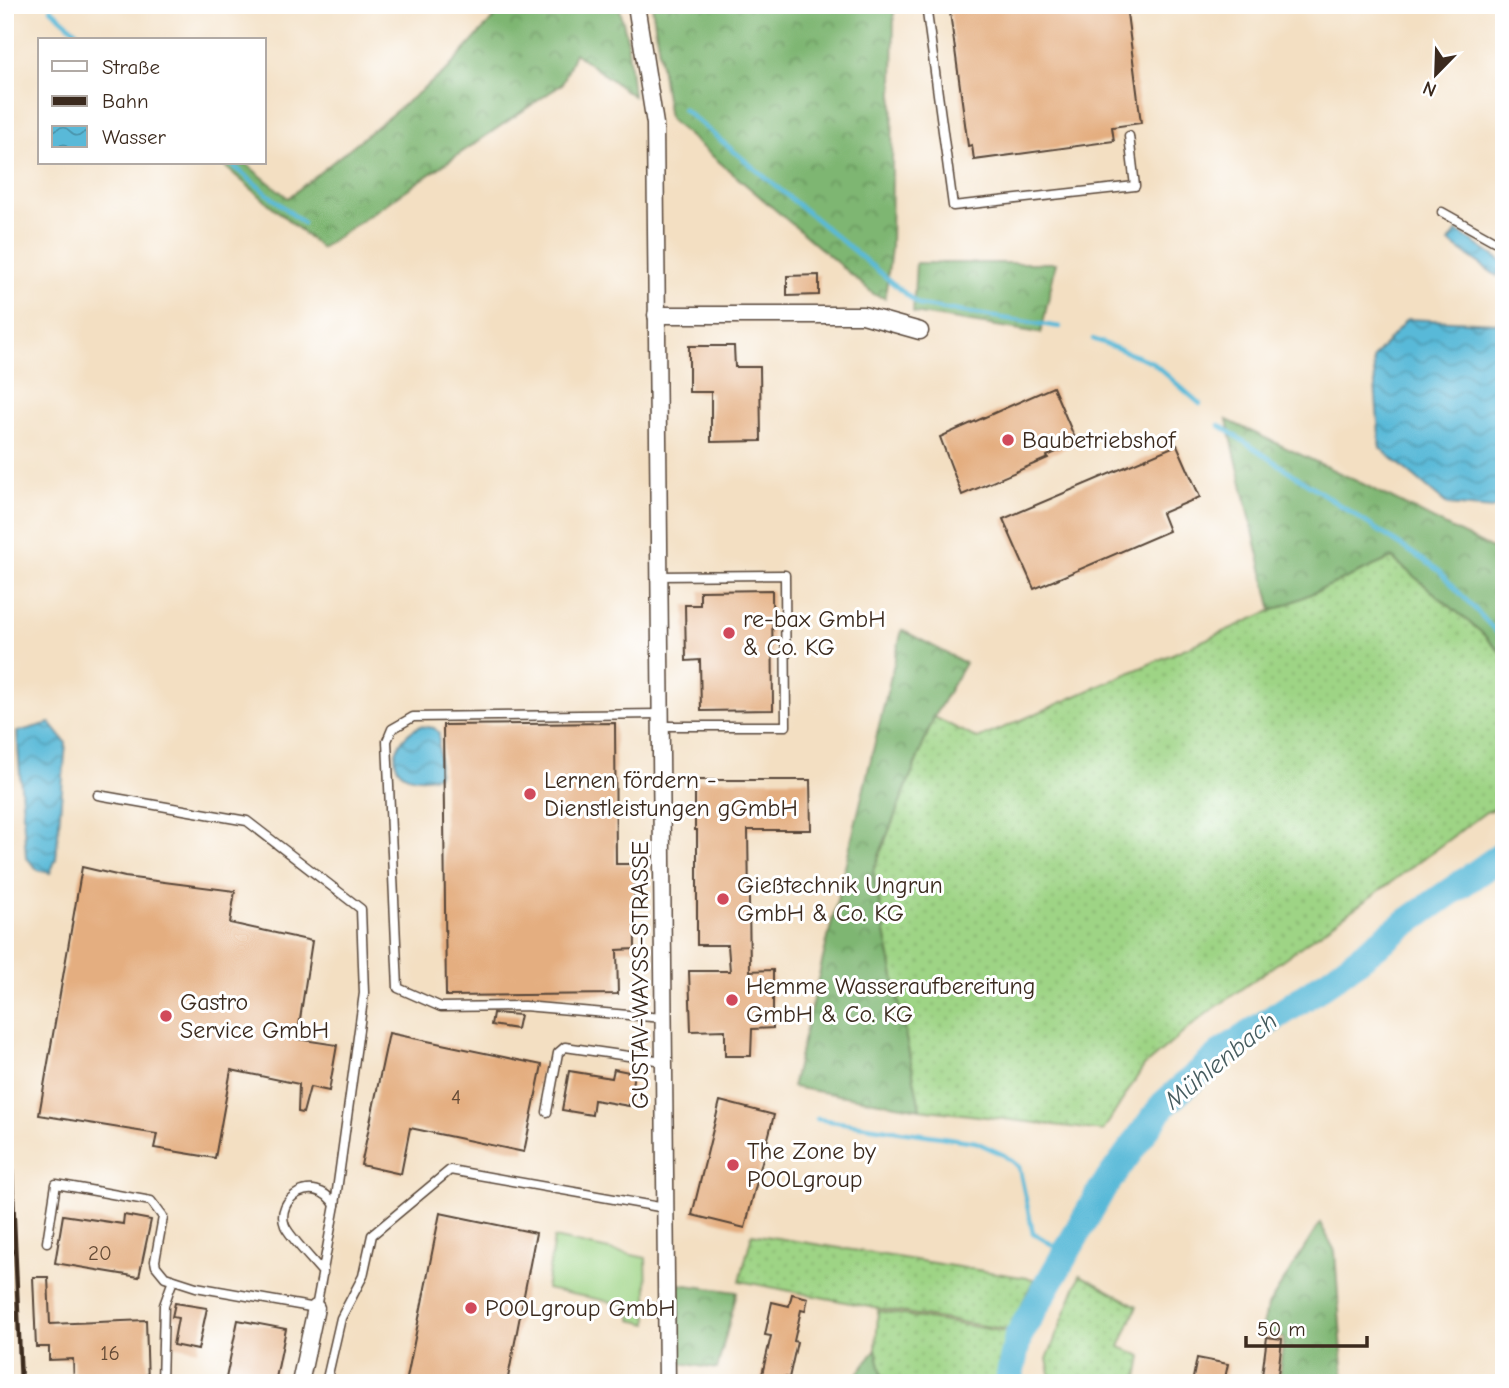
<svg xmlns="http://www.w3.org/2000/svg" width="1509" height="1388" font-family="'Comic Neue',sans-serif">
	<defs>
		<pattern id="grass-dots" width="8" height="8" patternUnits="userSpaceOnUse" patternTransform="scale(1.75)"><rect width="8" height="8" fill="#9ed485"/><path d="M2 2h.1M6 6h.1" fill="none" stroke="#89b672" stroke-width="1.8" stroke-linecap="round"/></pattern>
		<pattern id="forest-crowns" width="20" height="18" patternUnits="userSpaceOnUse" patternTransform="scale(1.75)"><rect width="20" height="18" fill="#7eb672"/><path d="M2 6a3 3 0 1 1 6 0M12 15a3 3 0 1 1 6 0" fill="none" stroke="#68945d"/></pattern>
		<pattern id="water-waves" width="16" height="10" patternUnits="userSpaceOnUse" patternTransform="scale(1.75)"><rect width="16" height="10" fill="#59b9d8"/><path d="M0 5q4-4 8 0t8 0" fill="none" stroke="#4b97af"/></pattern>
	</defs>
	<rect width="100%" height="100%" fill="#fff"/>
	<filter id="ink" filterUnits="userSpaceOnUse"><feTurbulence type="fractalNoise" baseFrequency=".0143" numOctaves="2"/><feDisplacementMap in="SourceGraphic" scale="14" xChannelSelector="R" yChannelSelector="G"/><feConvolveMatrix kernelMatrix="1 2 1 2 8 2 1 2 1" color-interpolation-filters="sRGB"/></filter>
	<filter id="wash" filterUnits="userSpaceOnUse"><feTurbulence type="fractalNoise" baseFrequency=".00686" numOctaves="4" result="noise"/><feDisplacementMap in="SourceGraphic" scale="28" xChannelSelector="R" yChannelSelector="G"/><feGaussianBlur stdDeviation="1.57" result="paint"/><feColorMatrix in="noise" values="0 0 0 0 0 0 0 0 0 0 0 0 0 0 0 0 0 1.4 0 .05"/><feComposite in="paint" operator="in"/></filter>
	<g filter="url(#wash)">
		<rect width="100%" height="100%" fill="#f3dfc2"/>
		<g fill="url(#grass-dots)" stroke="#6c7f52" stroke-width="2">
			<polygon points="1392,558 1481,632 1504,656 1504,806 1486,812 1386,886 1202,1017 1144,1066 1103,1131 920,1109 873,871 934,717 978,739"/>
			<polygon points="752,1234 1034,1279 1009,1330 875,1308 740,1281"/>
			<polygon points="1080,1275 1137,1306 1120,1347 1142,1356 1137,1383 1052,1383 1047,1359"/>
			<polygon points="878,1311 1013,1333 1005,1383 884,1383 876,1349"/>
		</g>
		<g fill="url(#forest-crowns)" stroke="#5c7048" stroke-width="2">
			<polygon points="505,5 619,5 627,39 633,96 575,53 562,84 321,248 221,163 245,163 288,198 448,69"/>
			<polygon points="652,5 894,5 891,248 885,298 875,295 669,119"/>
			<polygon points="916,263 1056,263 1041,333 913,313"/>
			<polygon points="1227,420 1363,484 1504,555 1504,656 1481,632 1392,558 1272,611"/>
			<polygon points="902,630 965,663 934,717 873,871 920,1109 792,1087"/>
			<polygon points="1320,1223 1335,1251 1344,1383 1278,1383 1284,1338 1261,1332 1268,1306"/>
			<polygon points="679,1284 737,1292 717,1369 680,1363"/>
			<polygon points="876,1349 884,1383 851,1383"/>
		</g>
		<polygon fill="#9ed485" stroke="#6c7f52" stroke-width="2" points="554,1238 646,1258 648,1324 631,1320 632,1306 546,1289"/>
		<g fill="url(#water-waves)" stroke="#4a727b" stroke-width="2">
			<polygon points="1457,231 1504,263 1497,276 1449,242"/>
			<polygon points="1407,319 1497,323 1504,331 1504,500 1492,509 1448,505 1380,448 1373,358"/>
			<polygon points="50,723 66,743 56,859 50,873 38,870 26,857 17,732"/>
			<path d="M420,726L434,728L439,733V771L437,776C388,788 382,746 420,726Z"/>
		</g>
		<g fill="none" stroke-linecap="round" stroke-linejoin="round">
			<g stroke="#59b9d8" stroke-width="4.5">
				<polyline points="51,9 86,40"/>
				<polyline points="683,109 919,305 1060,327"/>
				<polyline points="230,163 303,223"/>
				<polyline points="1093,339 1152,362 1200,404"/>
				<polyline points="1219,425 1438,570 1504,640"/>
				<polyline points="817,1119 976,1142 1004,1155 1019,1167 1033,1233 1066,1253"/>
			</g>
			<polyline stroke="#59b9d8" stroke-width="28" points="1012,1383 1010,1375 1018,1337 1101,1191 1164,1104 1223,1052 1332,979 1403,925 1504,854"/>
		</g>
		<g id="blocks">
			<g fill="#e4ae80">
				<polygon points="949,5 1126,5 1141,123 1112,127 1114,141 974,160 972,145 968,146"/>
				<polygon points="819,275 819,295 787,296 787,276"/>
				<polygon points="689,346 734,346 735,367 760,367 761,441 711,442 711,392 689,392"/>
				<polygon points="1053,387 1077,443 1047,456 1048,458 962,495 940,437"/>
				<polygon points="1177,445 1200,497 1162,513 1169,531 1034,589 1003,519"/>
				<polygon points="772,590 773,710 701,711 700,660 686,661 685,605 700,605 700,591"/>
				<polygon points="615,723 616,864 634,864 635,949 617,950 618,994 446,996 443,725"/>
				<polygon points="695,780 810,780 811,830 748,830 750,971 773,970 773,1028 752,1029 751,1056 725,1056 725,1030 691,1031 689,971 730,971 728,945 697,945 697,830 695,830"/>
				<polygon points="82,867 125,877 235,891 230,923 312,941 297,1039 337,1045 329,1091 310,1087 303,1113 298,1112 299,1084 231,1070 215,1158 154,1148 157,1134 39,1115"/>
				<polygon points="493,1013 520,1015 517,1029 491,1025"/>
				<polygon points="389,1033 542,1065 524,1152 410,1128 401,1174 361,1165"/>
				<polygon points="614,1069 634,1073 629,1106 594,1100 592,1115 562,1110 569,1071 612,1078"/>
				<polygon points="720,1101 774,1115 745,1228 692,1215"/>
				<polygon points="440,1213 536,1233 507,1383 406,1383"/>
				<polygon points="63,1215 123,1224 124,1215 151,1220 139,1277 55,1263"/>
				<polygon points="33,1277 48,1277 50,1324 146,1320 148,1383 74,1383 73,1359 49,1360 49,1347 36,1347"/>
				<polygon points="792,1294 808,1298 805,1311 801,1310 794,1341 797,1342 789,1378 784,1377 783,1383 760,1383 771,1336 765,1335 772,1302 789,1306"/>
				<polygon points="175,1303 207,1308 198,1350 173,1345 178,1318 172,1317"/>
				<polygon points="238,1320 286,1329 275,1383 225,1383"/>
				<polygon points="1267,1337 1282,1339 1277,1383 1261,1383"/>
				<polygon points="1197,1358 1228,1364 1224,1383 1192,1383"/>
			</g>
		</g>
	</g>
	<g filter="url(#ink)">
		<use href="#blocks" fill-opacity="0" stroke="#574537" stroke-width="2"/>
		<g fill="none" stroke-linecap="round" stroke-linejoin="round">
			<g stroke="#574537" stroke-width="11">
				<g id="lane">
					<polyline points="926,5 953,206 1135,186 1129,136"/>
					<polyline points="1442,212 1494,241 1504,239"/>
					<polyline points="659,576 785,575 786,726 661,726"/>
					<polyline points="660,714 413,717 392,729 387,741 398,988 441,1007 524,1006 663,1018"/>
					<polyline points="98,795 247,821 361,909 364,993 335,1205"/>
					<polyline points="547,1112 558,1053 565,1047 663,1061"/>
					<path d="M47,1242L56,1184L151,1201L163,1217L155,1261L156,1266L165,1277L196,1287L316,1308L335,1205C314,1172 274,1199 285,1226C290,1237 314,1262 323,1273"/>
					<polyline points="162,1383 164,1305 173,1280"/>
					<polyline points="326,1383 341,1318 363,1276 372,1235 450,1170 665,1208"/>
				</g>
			</g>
			<g stroke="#574537" stroke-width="19">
				<g id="street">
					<polyline points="636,5 655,124 667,1383"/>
					<polyline points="656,315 863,315 920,331"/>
					<polyline points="300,1383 316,1308"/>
				</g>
			</g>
			<use href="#lane" stroke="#fff" stroke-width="8"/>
			<use href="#street" stroke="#fff" stroke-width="16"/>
			<g stroke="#3b2a1e" stroke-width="4.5">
				<polyline points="5,1008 21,1383"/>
				<polyline points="5,1268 8,1292"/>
			</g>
		</g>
	</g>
	<g fill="#d1495b" stroke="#fff" stroke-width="2.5">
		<circle cx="1008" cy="440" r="7"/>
		<circle cx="729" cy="633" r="7"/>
		<circle cx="530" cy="794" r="7"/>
		<circle cx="723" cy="899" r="7"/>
		<circle cx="732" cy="1000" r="7"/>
		<circle cx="166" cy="1016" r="7"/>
		<circle cx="733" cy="1165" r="7"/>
		<circle cx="471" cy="1308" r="7"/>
	</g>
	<g text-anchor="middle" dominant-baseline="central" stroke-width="6" stroke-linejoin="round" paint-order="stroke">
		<g font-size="21" fill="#654b36">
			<text x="456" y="1097">4</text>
			<text x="100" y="1253">20</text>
			<text x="110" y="1353">16</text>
		</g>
		<g font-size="24" fill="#3b2a1e" stroke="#fff" text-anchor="start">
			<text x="1022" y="440">Baubetriebshof</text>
			<text x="743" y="619">re-bax GmbH<tspan x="743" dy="28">&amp; Co. KG</tspan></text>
			<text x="544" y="780">Lernen fördern -<tspan x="544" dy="28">Dienstleistungen gGmbH</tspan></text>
			<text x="737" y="885">Gießtechnik Ungrun<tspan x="737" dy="28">GmbH &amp; Co. KG</tspan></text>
			<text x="746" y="986">Hemme Wasseraufbereitung<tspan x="746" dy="28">GmbH &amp; Co. KG</tspan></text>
			<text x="180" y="1002">Gastro<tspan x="180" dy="28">Service GmbH</tspan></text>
			<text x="747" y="1151">The Zone by<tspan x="747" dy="28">POOLgroup</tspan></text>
			<text x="485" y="1308">POOLgroup GmbH</text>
		</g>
		<g font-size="24" fill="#3b2a1e" stroke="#fff">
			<text transform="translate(640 975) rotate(-90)">GUSTAV-WAYSS-STRASSE</text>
		</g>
		<g font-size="26" font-style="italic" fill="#465c5f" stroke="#fff">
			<text transform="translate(1221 1061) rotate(-39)">Mühlenbach</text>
		</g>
	</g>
	<rect width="1509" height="1388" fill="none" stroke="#fff" stroke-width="28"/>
	<rect x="38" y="38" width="228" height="126" fill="#ffffff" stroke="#b1aaa5" stroke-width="2"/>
	<rect x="52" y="61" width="35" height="10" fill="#ffffff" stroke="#b1aaa5" stroke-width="2"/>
	<text x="102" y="74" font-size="21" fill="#3b2a1e">Straße</text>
	<rect x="52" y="96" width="35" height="10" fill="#3b2a1e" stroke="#b1aaa5" stroke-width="2"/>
	<text x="102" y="108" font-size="21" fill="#3b2a1e">Bahn</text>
	<rect x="52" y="126" width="35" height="21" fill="url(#water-waves)" stroke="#b1aaa5" stroke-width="2"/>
	<text x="102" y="144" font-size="21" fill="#3b2a1e">Wasser</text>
	<g transform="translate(1436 74) rotate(203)" stroke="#ffffff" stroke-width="5" paint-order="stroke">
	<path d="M0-5L12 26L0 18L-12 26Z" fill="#3b2a1e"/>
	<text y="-10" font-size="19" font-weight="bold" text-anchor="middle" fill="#3b2a1e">N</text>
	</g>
	<path d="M1246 1336v10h121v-10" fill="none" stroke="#3b2a1e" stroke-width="3.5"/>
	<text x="1257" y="1336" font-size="21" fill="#3b2a1e" stroke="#ffffff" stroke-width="5" paint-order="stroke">50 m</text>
</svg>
